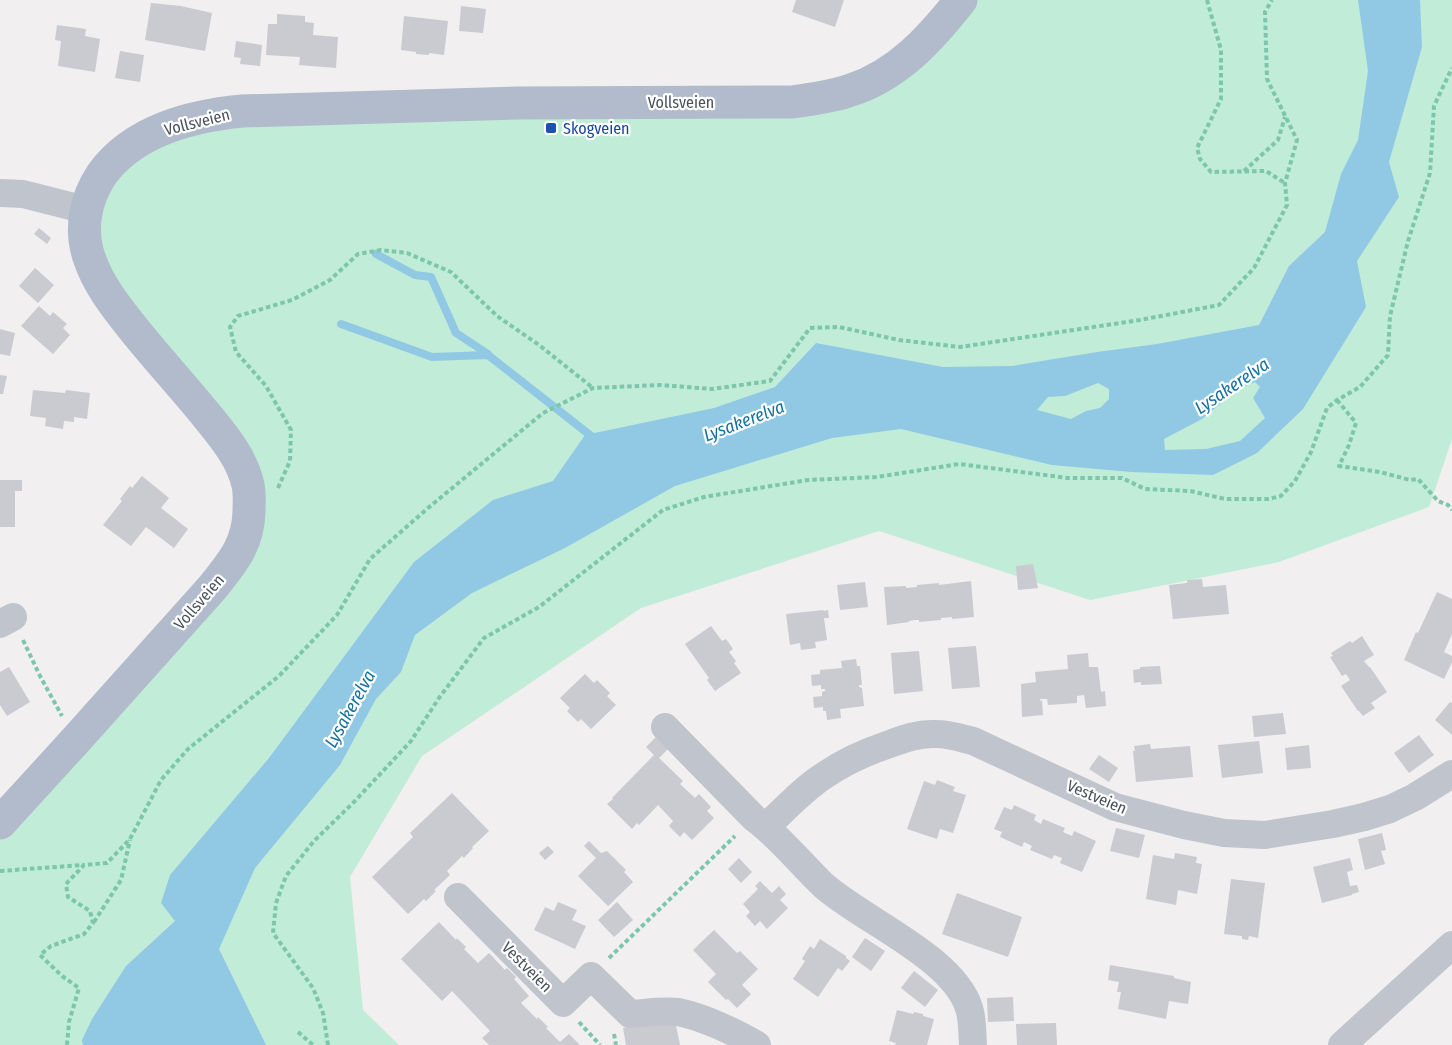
<svg xmlns="http://www.w3.org/2000/svg" width="1452" height="1045" font-family="'Fira Sans Condensed',sans-serif">
	<rect width="100%" height="100%" fill="#f1efef"/>
	<polygon fill="#c1ecd7" points="961,0 1452,0 1452,439 1429,507 1279,562 1090,600 879,531 641,608 422,756 350,877 363,1010 399,1045 0,1045 0,822 212,588 249,505 89,259 94,187 195,119 829,96"/>
	<path fill="#91c9e5" fill-rule="evenodd" d="M1358,0H1420L1422,47L1389,162L1399,197L1357,261L1366,307L1303,409L1257,453L1213,475L1131,472L1052,465L901,429L832,438L675,486L565,548L472,593L415,635L401,672L376,699L340,765L255,868L219,949L266,1045H83L82,1040L92,1019L126,966L175,921L161,903L170,875L269,758L414,562L493,500L553,481L585,435L714,408L775,387L816,343L943,367L1012,366L1097,352L1157,344L1259,325L1289,266L1325,232L1341,174L1358,140L1368,71ZM1255,382L1260,387L1253,398L1265,418L1240,441L1206,449L1165,450L1164,439L1202,419L1238,389ZM1098,383L1109,389V399L1100,408L1086,411L1071,419L1037,410L1048,397L1065,396Z"/>
	<g fill="none" stroke-linecap="round" stroke-linejoin="round">
		<g stroke="#91c9e5" stroke-width="8">
			<polyline points="376,254 415,275 431,277 456,333 488,354"/>
			<polyline points="341,324 432,357 488,355 595,439"/>
		</g>
	</g>
	<g fill="#c9cbd1">
		<polygon points="796,0 844,0 835,27 792,12"/>
		<polygon points="151,3 181,6 212,13 205,51 145,40"/>
		<polygon points="461,6 486,9 483,33 459,31"/>
		<polygon points="277,14 305,16 305,22 314,23 313,35 338,37 336,68 299,65 300,57 266,55 268,24 277,24"/>
		<polygon points="404,16 448,21 444,55 429,53 429,55 416,54 416,52 401,50"/>
		<polygon points="57,25 86,29 85,36 100,39 95,72 58,66 61,41 55,40"/>
		<polygon points="236,41 262,45 260,66 240,64 241,58 234,57"/>
		<polygon points="120,51 144,55 140,82 115,78"/>
		<polygon points="39,228 51,238 47,244 34,234"/>
		<polygon points="35,268 54,285 38,303 19,286"/>
		<polygon points="39,306 50,316 53,312 67,324 63,328 70,335 53,354 21,326"/>
		<polygon points="0,329 15,333 10,356 0,354"/>
		<polygon points="0,375 7,376 3,394 0,394"/>
		<polygon points="33,390 65,393 66,390 90,393 87,419 74,417 74,422 64,421 63,429 45,426 46,418 30,416"/>
		<polygon points="142,476 169,498 161,508 188,529 174,548 146,527 131,546 103,525 122,501 120,499 130,486 132,488"/>
		<polygon points="0,480 22,480 22,491 15,491 15,527 0,527"/>
		<polygon points="1033,564 1038,588 1018,590 1016,566"/>
		<polygon points="1202,579 1203,587 1226,585 1229,614 1173,619 1169,585 1187,583 1187,580"/>
		<polygon points="971,581 974,617 952,619 952,617 941,618 941,620 919,622 919,620 915,620 909,621 909,622 887,625 884,587 906,586 906,588 917,587 917,585 939,583 939,585"/>
		<polygon points="865,582 868,607 840,610 837,585"/>
		<polygon points="1437,592 1452,599 1452,634 1444,652 1452,656 1452,662 1444,679 1404,660 1416,632 1418,633"/>
		<polygon points="823,610 824,611 828,610 829,618 824,618 827,640 815,642 816,648 801,650 800,643 790,645 786,614"/>
		<polygon points="711,626 722,641 726,639 733,649 729,652 736,661 734,663 741,673 715,691 707,680 709,678 685,644"/>
		<polygon points="1362,636 1374,655 1364,661 1369,667 1370,667 1387,692 1371,703 1375,708 1363,716 1359,711 1358,711 1341,686 1350,680 1346,674 1342,676 1330,657 1333,656 1331,653 1350,641 1352,643"/>
		<polygon points="976,646 980,687 952,689 948,648"/>
		<polygon points="919,651 923,691 894,694 891,653"/>
		<polygon points="1088,653 1089,667 1098,667 1101,692 1105,691 1106,706 1086,708 1084,695 1077,696 1077,703 1063,704 1048,705 1047,699 1040,699 1040,701 1042,700 1043,715 1022,717 1021,684 1036,682 1035,672 1068,669 1067,655"/>
		<polygon points="856,659 857,666 860,666 862,685 859,685 859,687 862,688 864,706 840,709 841,718 827,720 826,711 823,711 823,707 814,708 813,697 822,696 822,692 825,691 825,689 821,689 821,685 812,686 811,675 820,674 820,670 842,668 841,661"/>
		<polygon points="1160,666 1162,684 1141,685 1141,682 1134,683 1133,670 1140,669 1140,667"/>
		<polygon points="9,667 30,702 7,716 0,705 0,672"/>
		<polygon points="585,674 594,683 597,680 610,693 607,696 616,705 591,729 581,719 578,722 567,711 570,708 560,698"/>
		<polygon points="1450,702 1452,703 1452,735 1435,720"/>
		<polygon points="1283,713 1286,734 1254,737 1252,716"/>
		<polygon points="1419,735 1434,755 1409,773 1394,753"/>
		<polygon points="656,737 668,749 659,758 683,781 680,784 695,798 699,794 711,807 707,811 714,818 692,840 684,832 680,837 669,826 673,821 658,805 639,825 637,823 632,829 607,804 613,799 612,798 654,755 646,747"/>
		<polygon points="1259,741 1263,773 1222,778 1218,745"/>
		<polygon points="1150,744 1151,749 1190,746 1193,777 1136,782 1133,751 1135,751 1134,746"/>
		<polygon points="1309,745 1311,768 1287,770 1285,748"/>
		<polygon points="1099,755 1118,768 1109,782 1089,769"/>
		<polygon points="937,780 955,787 953,791 966,795 953,833 940,829 937,839 907,829 924,781 935,785"/>
		<polygon points="452,793 489,831 472,847 473,848 464,858 462,856 447,871 450,875 434,890 436,891 426,901 424,899 408,914 372,877 413,837 410,833"/>
		<polygon points="1014,805 1036,815 1034,820 1041,824 1043,819 1065,828 1063,832 1072,836 1074,831 1096,841 1082,872 1060,863 1062,858 1054,855 1052,859 1030,850 1032,846 1024,842 1022,847 1000,837 1002,832 994,829 1004,807 1012,810"/>
		<polygon points="1116,828 1145,835 1139,858 1110,851"/>
		<polygon points="1382,833 1386,850 1381,851 1385,864 1365,870 1358,839"/>
		<polygon points="589,841 601,853 607,851 626,870 624,872 633,882 608,906 578,876 596,858 584,846"/>
		<polygon points="548,846 554,852 545,860 539,853"/>
		<polygon points="1175,853 1197,857 1196,863 1202,864 1197,894 1178,890 1176,905 1146,899 1153,855 1174,859"/>
		<polygon points="739,858 752,872 741,883 728,869"/>
		<polygon points="1350,858 1353,870 1347,872 1350,886 1357,885 1359,892 1352,894 1352,895 1322,903 1313,867"/>
		<polygon points="1231,879 1265,883 1258,938 1249,936 1248,940 1242,939 1242,936 1224,934"/>
		<polygon points="760,881 772,893 779,886 786,894 780,900 788,908 767,929 760,921 755,926 746,916 750,912 743,904 758,889 755,886"/>
		<polygon points="957,893 1022,917 1008,957 942,934"/>
		<polygon points="558,902 577,910 572,920 586,926 575,949 534,930 545,907 554,911"/>
		<polygon points="617,902 633,920 614,937 598,920"/>
		<polygon points="439,922 456,940 457,938 466,947 464,949 478,963 489,953 505,970 507,968 516,977 514,979 529,996 521,1003 537,1019 538,1017 548,1027 546,1028 560,1042 569,1034 580,1045 489,1045 482,1038 490,1031 452,991 442,1001 401,959"/>
		<polygon points="714,930 737,953 740,951 758,969 742,985 751,994 737,1008 728,999 726,1000 708,982 716,974 693,950"/>
		<polygon points="865,938 885,951 871,971 852,957"/>
		<polygon points="820,939 846,956 846,958 850,961 842,971 838,968 818,997 793,979 805,961 802,959 810,946 814,949"/>
		<polygon points="1110,965 1174,976 1174,978 1191,982 1188,1004 1169,1001 1166,1019 1118,1009 1121,992 1117,992 1119,982 1108,980"/>
		<polygon points="914,971 938,990 925,1007 901,988"/>
		<polygon points="1013,997 1014,1021 988,1022 987,998"/>
		<polygon points="897,1010 913,1014 914,1012 923,1014 923,1016 934,1019 927,1045 895,1045 896,1043 889,1041"/>
		<polygon points="674,1016 680,1045 626,1045 623,1028"/>
		<polygon points="1056,1023 1057,1045 1017,1045 1016,1024"/>
	</g>
	<g fill="none" stroke-linecap="round" stroke-linejoin="round">
		<g stroke="#7cc7ac" stroke-width="4" stroke-dasharray="4.5 3" stroke-linecap="butt">
			<polyline points="1207,0 1221,50 1221,99 1197,148 1200,159 1211,172 1266,171 1285,183"/>
			<polyline points="1244,171 1278,140 1285,117"/>
			<polyline points="1337,400 1356,423 1349,445 1339,466 1380,472 1410,480 1418,479 1438,501 1448,505 1452,510"/>
			<polyline points="278,488 290,461 291,430 266,386 236,352 230,327 238,316 292,300 330,280 358,254 381,250 407,253 451,272 497,316 539,345 593,388"/>
			<polyline points="23,640 40,676 62,716"/>
			<polyline points="0,871 83,865"/>
			<polyline points="94,922 121,880 130,840"/>
			<polyline points="609,958 735,836"/>
			<polyline points="579,1022 600,1045"/>
			<polyline points="298,1032 313,1045"/>
			<polyline points="614,1034 616,1045"/>
			<polyline points="67,1045 69,1022 79,988 62,976 40,955 51,946 84,934 93,923 90,911 68,897 66,884 84,865 107,863 130,839 161,780 188,749 279,676 337,615 370,559 428,508 543,413 593,388 660,385 712,389 770,381 810,328 839,327 899,340 960,347 1140,320 1219,305 1254,268 1287,205 1285,183 1297,140 1267,79 1265,12 1272,0"/>
			<polyline points="328,1045 323,1013 313,988 273,933 276,903 286,876 314,841 354,802 411,741 439,698 484,638 539,607 663,510 704,497 808,480 877,477 959,464 1068,478 1122,478 1145,489 1190,491 1225,499 1268,499 1281,496 1295,481 1311,452 1327,408 1337,400 1360,387 1388,355 1390,316 1408,241 1430,173 1434,106 1452,68"/>
		</g>
		<g stroke="#bfc4cd" stroke-width="28">
			<polyline points="0,193 23,194 86,210"/>
			<polyline points="0,624 13,617"/>
			<path d="M665,727L754,818C780,837 800,863 823,885C862,920 953,957 969,1008C973,1020 972,1033 973,1045"/>
			<path d="M766,827C785,809 803,789 825,775C844,762 866,752 887,745C903,739 919,733 936,734C949,734 960,738 973,741L1115,807L1184,825L1224,833L1265,835L1333,824L1364,817L1390,809L1415,797L1452,774"/>
			<path d="M458,897L563,1003L591,976L630,1014C646,1013 662,1010 678,1012C703,1017 735,1032 757,1045"/>
			<polyline points="1342,1045 1452,945"/>
		</g>
		<path stroke="#b1bbcc" stroke-width="33" d="M0,823L75,741L212,588C232,563 248,545 249,512C249,504 250,494 248,485C242,458 224,437 207,416C181,384 153,354 128,322C113,303 98,283 90,260C79,231 85,199 102,174C134,130 191,116 242,111L519,103L792,102C812,99 832,97 851,90C898,75 931,38 961,0"/>
	</g>
	<rect fill="#1a4fb4" stroke="#fff" stroke-width="2" x="545" y="122" width="12" height="12" rx="3"/>
	<g text-anchor="middle" dominant-baseline="central" stroke-width="4.5" stroke-linejoin="round" paint-order="stroke">
		<g font-size="16" fill="#49505b" stroke="#fff">
			<text x="681" y="102">Vollsveien</text>
			<text transform="translate(197 122) rotate(-14)">Vollsveien</text>
			<text transform="translate(199 602) rotate(-49)">Vollsveien</text>
			<text transform="translate(1097 797) rotate(23)">Vestveien</text>
			<text transform="translate(527 967) rotate(45)">Vestveien</text>
		</g>
		<g font-size="16" fill="#164399" stroke="#fff" text-anchor="start">
			<text x="563" y="128">Skogveien</text>
		</g>
		<g font-size="18" font-style="italic" fill="#17719f" stroke="#fff">
			<text transform="translate(1232 386) rotate(-34)">Lysakerelva</text>
			<text transform="translate(744 421) rotate(-21)">Lysakerelva</text>
			<text transform="translate(350 709) rotate(-61)">Lysakerelva</text>
		</g>
	</g>
</svg>
